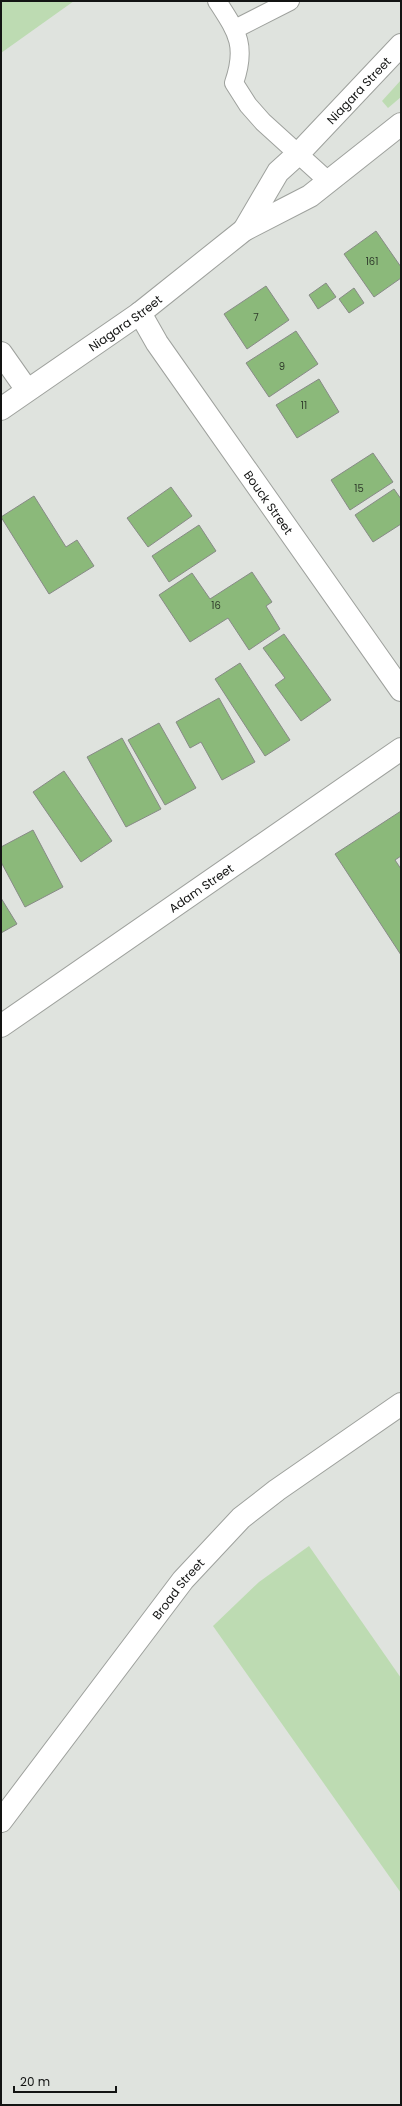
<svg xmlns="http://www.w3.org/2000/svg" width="402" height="2106" font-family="Poppins,sans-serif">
	<rect width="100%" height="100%" fill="#dfe3de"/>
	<g fill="#bddbb2">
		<polygon points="1,1 74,1 1,53"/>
		<polygon points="401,80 401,97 388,108 382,101"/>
		<polygon points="309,1546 401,1678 401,1893 213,1626 259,1582"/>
	</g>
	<g fill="#8bb97a" stroke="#878a86">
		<polygon points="376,231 401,267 401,278 374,297 344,254"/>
		<polygon points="326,283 336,297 318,309 309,295"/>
		<polygon points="266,286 289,320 247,349 224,314"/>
		<polygon points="354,288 364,303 349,313 339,299"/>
		<polygon points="296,331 318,364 269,397 246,363"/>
		<polygon points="319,379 339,412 297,438 276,405"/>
		<polygon points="373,453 393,482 350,510 331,480"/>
		<polygon points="171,487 192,516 148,547 127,518"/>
		<polygon points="394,489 401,499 401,524 373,542 355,515"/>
		<polygon points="34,496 66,547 77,540 94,566 49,594 1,517"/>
		<polygon points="199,525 216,551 169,582 152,556"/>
		<polygon points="252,572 272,602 266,606 280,629 249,650 228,618 190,642 159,595 192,573 210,599"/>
		<polygon points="284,634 331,700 301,721 275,685 285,678 263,648"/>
		<polygon points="240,663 290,740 265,756 215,679"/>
		<polygon points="219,698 255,762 222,780 201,742 190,748 176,722"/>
		<polygon points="159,723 196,788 165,805 128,740"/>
		<polygon points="122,738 161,809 126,827 87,757"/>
		<polygon points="64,771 112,841 81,862 33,792"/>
		<polygon points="401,811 401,856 395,860 401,869 401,955 335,854"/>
		<polygon points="33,830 63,887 25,907 1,862 1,847"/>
		<polygon points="1,898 17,924 1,933"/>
	</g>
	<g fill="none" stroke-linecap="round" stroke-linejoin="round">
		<g stroke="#9ea19d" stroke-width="20">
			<g id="lane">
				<path d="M217,1C237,32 247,45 234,83L248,105L263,122L328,181"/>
				<polyline points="235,29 290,1"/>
			</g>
		</g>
		<g stroke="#9ea19d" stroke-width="24">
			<g id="street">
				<path id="s1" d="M140,313L157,343L401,690"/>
				<polyline points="1,353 27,390"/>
				<path id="s2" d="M1,1026L401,749"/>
				<path id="s3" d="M1,1821L183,1580L241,1518L277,1490L401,1404"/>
			</g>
		</g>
		<g stroke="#9ea19d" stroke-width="24">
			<g id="secondary">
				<path id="s4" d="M244,230L278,172L299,153L401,45"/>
				<path id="s5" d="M1,409L140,313L244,230L310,196L401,124"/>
			</g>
		</g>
		<use href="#lane" stroke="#fff" stroke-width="18"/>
		<use href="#street" stroke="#fff" stroke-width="22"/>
		<use href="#secondary" stroke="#fff" stroke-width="22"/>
	</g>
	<g text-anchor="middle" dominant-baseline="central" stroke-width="3.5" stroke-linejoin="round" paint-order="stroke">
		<g font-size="10" fill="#313d2d">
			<text x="372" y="261">161</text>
			<text x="256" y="317">7</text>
			<text x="282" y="366">9</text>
			<text x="304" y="405">11</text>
			<text x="359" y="488">15</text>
			<text x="216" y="605">16</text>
		</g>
		<g font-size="12" fill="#131413" stroke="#dfe3de">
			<text stroke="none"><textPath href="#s4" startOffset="182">Niagara Street</textPath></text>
			<text stroke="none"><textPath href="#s5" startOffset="151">Niagara Street</textPath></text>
			<text stroke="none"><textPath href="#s1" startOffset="229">Bouck Street</textPath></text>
			<text stroke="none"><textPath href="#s2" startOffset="243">Adam Street</textPath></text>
			<text stroke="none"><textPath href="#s3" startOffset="292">Broad Street</textPath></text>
		</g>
	</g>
	<rect width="402" height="2106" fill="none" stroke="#131413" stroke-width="4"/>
	<path d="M14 2086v6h102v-6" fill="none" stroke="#131413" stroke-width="2"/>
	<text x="20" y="2086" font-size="12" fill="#131413" stroke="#dfe3de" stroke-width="3" paint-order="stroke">20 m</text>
</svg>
